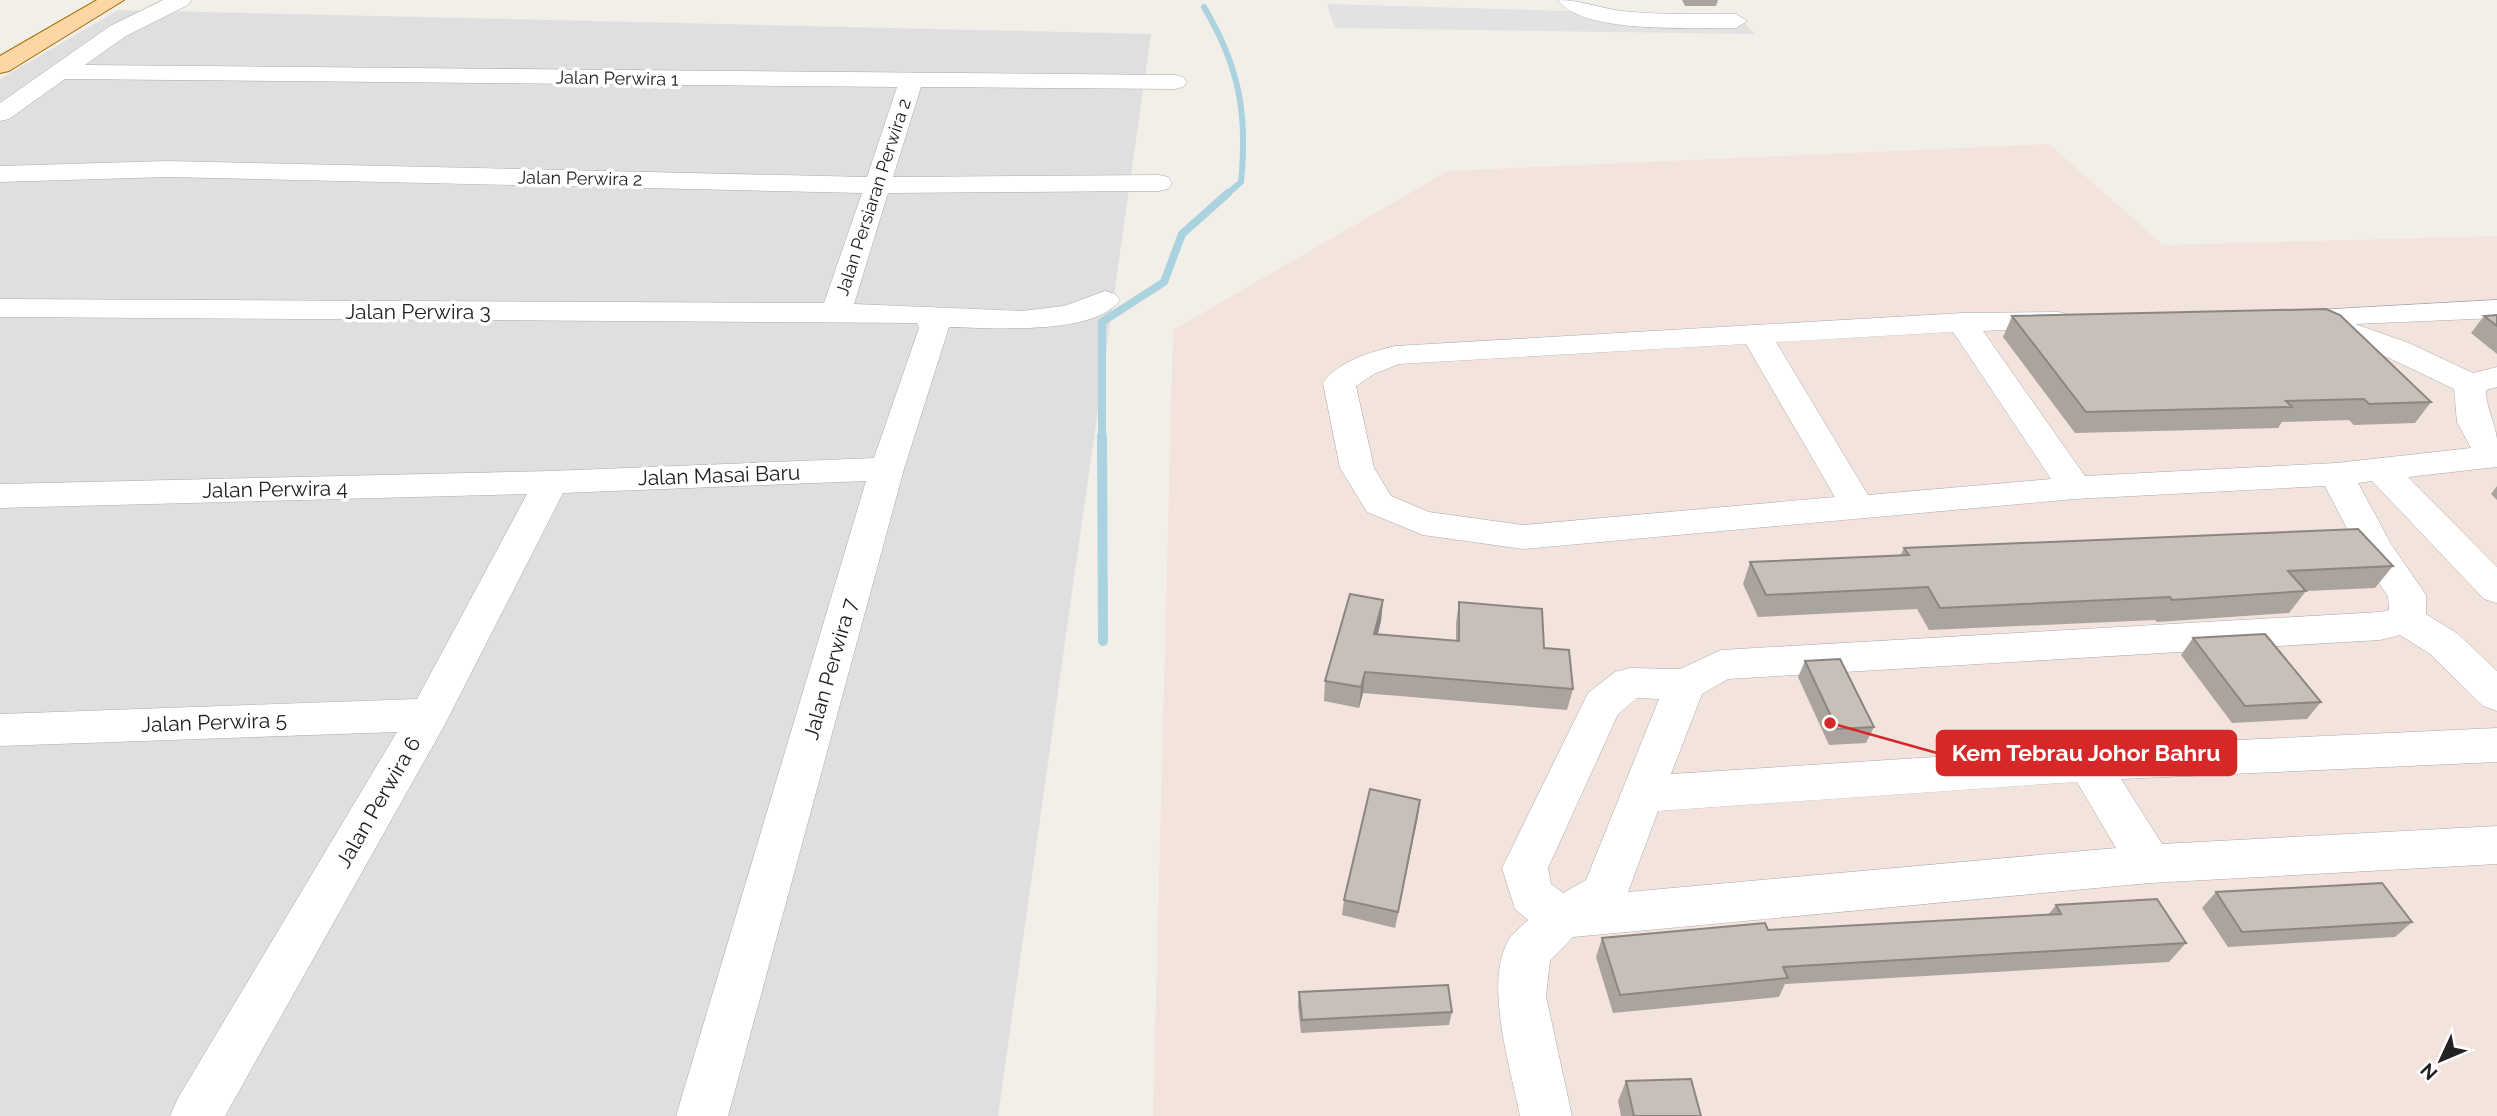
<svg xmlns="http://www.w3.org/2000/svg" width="2497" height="1116" font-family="Raleway,sans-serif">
	<rect width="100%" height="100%" fill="#f2efe9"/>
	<polygon fill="#e0dfdf" points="118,10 1151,34 998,1116 0,1116 0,79"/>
	<polygon fill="#f3e3dd" points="2049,144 2163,245 2497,236 2497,1116 1153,1116 1173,330 1448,171"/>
	<polygon fill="#e2e2e2" points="1327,4 1738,16 1755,34 1335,28"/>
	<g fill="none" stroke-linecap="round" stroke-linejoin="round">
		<path stroke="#aad3df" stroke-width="6" d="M1204,7C1239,66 1248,114 1241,182L1226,195"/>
		<polyline stroke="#aad3df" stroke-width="8" points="1102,437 1102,322 1164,282 1182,234 1228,193"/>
		<polyline stroke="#aad3df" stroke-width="10" points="1102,436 1103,641"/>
		<g stroke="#a9a9a9" stroke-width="1">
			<g id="minor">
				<path d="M163,0H191L188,5L126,36L85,65L1175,75L1183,77L1187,82L1183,87L1175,89L921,87L893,177L1159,175L1168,177L1172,183L1168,189L1159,191L888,193L854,304L1021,311L1064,306L1105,291L1115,294L1120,300C1095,336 988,328 949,327L904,469L728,1116H676L866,481L563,493L444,726L225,1116H170L178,1098L397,732L0,746V714L417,699L527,494L0,508V484L551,471L874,458L919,328L917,323L0,317V299L824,303L862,193L167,177L0,182V166L167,161L867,177L897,87L65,79L9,119L0,121V103L110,26Z"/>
				<path d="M1558,0C1581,0 1599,8 1622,11C1660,15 1698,14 1736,14L1747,21L1736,28C1696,27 1582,35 1558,0Z"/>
				<path d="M2497,300V318L2355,324L2409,343L2473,373L2497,367V387L2486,390C2486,408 2495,422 2497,439C2497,448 2497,458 2497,467L2408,477L2497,567V603L2484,599L2372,481L2358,483L2391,544L2426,595V614L2458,634L2497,671V711L2483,706L2430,654L2400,635L2380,640L1728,679L1702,694L1671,774L2089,747L2497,728V762L2121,779L2162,844L2497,826V864L2150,883L1573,937L1550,961L1546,996L1572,1116H1520C1511,1068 1483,983 1509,939C1514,932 1522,926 1528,920L1515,909L1502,868L1588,693L1615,672L1629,668L1680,669L1721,650L2380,612L2389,610L2388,597L2358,550L2325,486L2075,499L1523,549L1423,535L1367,512L1340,468L1323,383C1338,361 1371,352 1395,346L1962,313L2059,312L2070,315L2074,321L2070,327L1983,331L2085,476L2336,463L2471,448L2457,422L2454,389L2387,357L2315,330L2312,326L2281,324L2277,318L2281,312ZM1953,332L2051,479L1868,495L1776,342ZM1746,344L1835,497L1523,525L1429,512L1391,496L1374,468L1356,386L1374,374L1399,364ZM1637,698L1659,699L1586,880L1563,893L1551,884L1548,868L1618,714ZM2077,782L2116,848L1628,892L1658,811Z"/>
			</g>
		</g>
		<g stroke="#a06b00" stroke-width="2">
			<polygon id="major" points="97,0 124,0 9,71 0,73 0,56"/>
		</g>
		<use href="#minor" fill="#fff" fill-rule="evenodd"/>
		<use href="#major" fill="#fcd6a4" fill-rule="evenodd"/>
	</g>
	<g fill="#aba49e">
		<polygon points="1682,0 1718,0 1716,6 1685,6"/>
		<polygon points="2497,315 2497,354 2471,333 2484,316"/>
		<polygon points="2012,316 2431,402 2415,423 2354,425 2349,420 2282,422 2278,428 2075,433 2003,337"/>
		<polygon points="2497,486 2497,500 2491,494"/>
		<polygon points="1904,548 2393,566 2375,588 2306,591 2289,613 2157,622 2155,620 1929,630 1917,609 1758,617 1743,584 1750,562 1900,556"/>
		<polygon points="1383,600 1381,621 1378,634 1456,641 1456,623 1459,602 1544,648 1573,689 1567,710 1363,693 1359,708 1324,701 1325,681"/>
		<polygon points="2193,638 2321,702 2307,719 2232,723 2181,655"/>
		<polygon points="1805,661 1874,727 1866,743 1829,745 1798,677"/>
		<polygon points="1418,816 1395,928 1342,915 1344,900"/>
		<polygon points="2216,892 2412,922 2395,937 2228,947 2202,908"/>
		<polygon points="2056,905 2186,943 2169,962 1785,984 1779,997 1613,1013 1596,957 1602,938 2048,915"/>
		<polygon points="1299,992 1452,1012 1449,1025 1301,1033 1298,1006"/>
		<polygon points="1626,1081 1701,1116 1621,1116 1618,1101"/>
	</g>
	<g fill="#8b8681">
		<polygon points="1383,600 1381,621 1372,655 1374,634"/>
		<polygon points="1365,672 1363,693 1359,708 1361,687"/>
		<polygon points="1420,800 1418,816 1395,928 1398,912"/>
	</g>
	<g fill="#c7bfb8" stroke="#8b8681" stroke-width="2">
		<polygon points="2326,309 2340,315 2431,402 2369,404 2364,399 2286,401 2292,407 2086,412 2012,316"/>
		<polygon points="2497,315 2497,326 2484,316"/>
		<polygon points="2358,529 2393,566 2288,571 2306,591 2172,600 2170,597 1940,608 1928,587 1766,595 1750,562 1909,555 1904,548"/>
		<polygon points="1350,594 1383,600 1374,634 1459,641 1459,602 1542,609 1544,648 1569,650 1573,689 1365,672 1361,687 1325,681"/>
		<polygon points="2265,634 2321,702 2245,706 2193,638"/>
		<polygon points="1840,659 1874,727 1837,729 1805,661"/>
		<polygon points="1370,789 1420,800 1398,912 1344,900"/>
		<polygon points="2382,883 2412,922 2242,932 2216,892"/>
		<polygon points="2157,899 2186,943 1783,967 1788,978 1620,995 1602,938 1765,923 1768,930 2061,914 2056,905"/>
		<polygon points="1448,985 1452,1012 1302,1020 1299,992"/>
		<polygon points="1691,1079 1701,1116 1634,1116 1626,1081"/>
	</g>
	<g text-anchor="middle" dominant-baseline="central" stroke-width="7" stroke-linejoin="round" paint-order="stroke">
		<g font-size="18" fill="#222" stroke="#fff">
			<text transform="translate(617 78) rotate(1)">Jalan Perwira 1</text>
			<text transform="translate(580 178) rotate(1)">Jalan Perwira 2</text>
			<text transform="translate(873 197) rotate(-72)">Jalan Persiaran Perwira 2</text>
		</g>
		<g font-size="21" fill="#222" stroke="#fff">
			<text x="418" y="311">Jalan Perwira 3</text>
			<text transform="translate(719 475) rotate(-2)">Jalan Masai Baru</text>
			<text transform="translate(275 489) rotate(-1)">Jalan Perwira 4</text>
			<text transform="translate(830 669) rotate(-74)">Jalan Perwira 7</text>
			<text transform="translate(214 722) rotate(-2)">Jalan Perwira 5</text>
			<text transform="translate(378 802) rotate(-60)">Jalan Perwira 6</text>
		</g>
	</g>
	<path fill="none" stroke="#d62828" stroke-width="2.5" d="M1830 723L1937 753"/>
	<circle fill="#d62828" stroke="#fff" stroke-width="2.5" cx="1830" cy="723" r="7"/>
	<rect fill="#d62828" stroke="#d62828" stroke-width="2.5" x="1937" y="731" width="299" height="44" rx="7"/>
	<g font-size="23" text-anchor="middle" font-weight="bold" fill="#fff">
		<text x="2086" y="761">Kem Tebrau Johor Bahru</text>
	</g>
	<g transform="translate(2441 1060) rotate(226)" stroke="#ffffff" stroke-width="5" paint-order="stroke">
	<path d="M0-5L12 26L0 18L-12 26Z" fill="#222222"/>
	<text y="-10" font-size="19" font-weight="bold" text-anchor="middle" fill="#222222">N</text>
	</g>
</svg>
